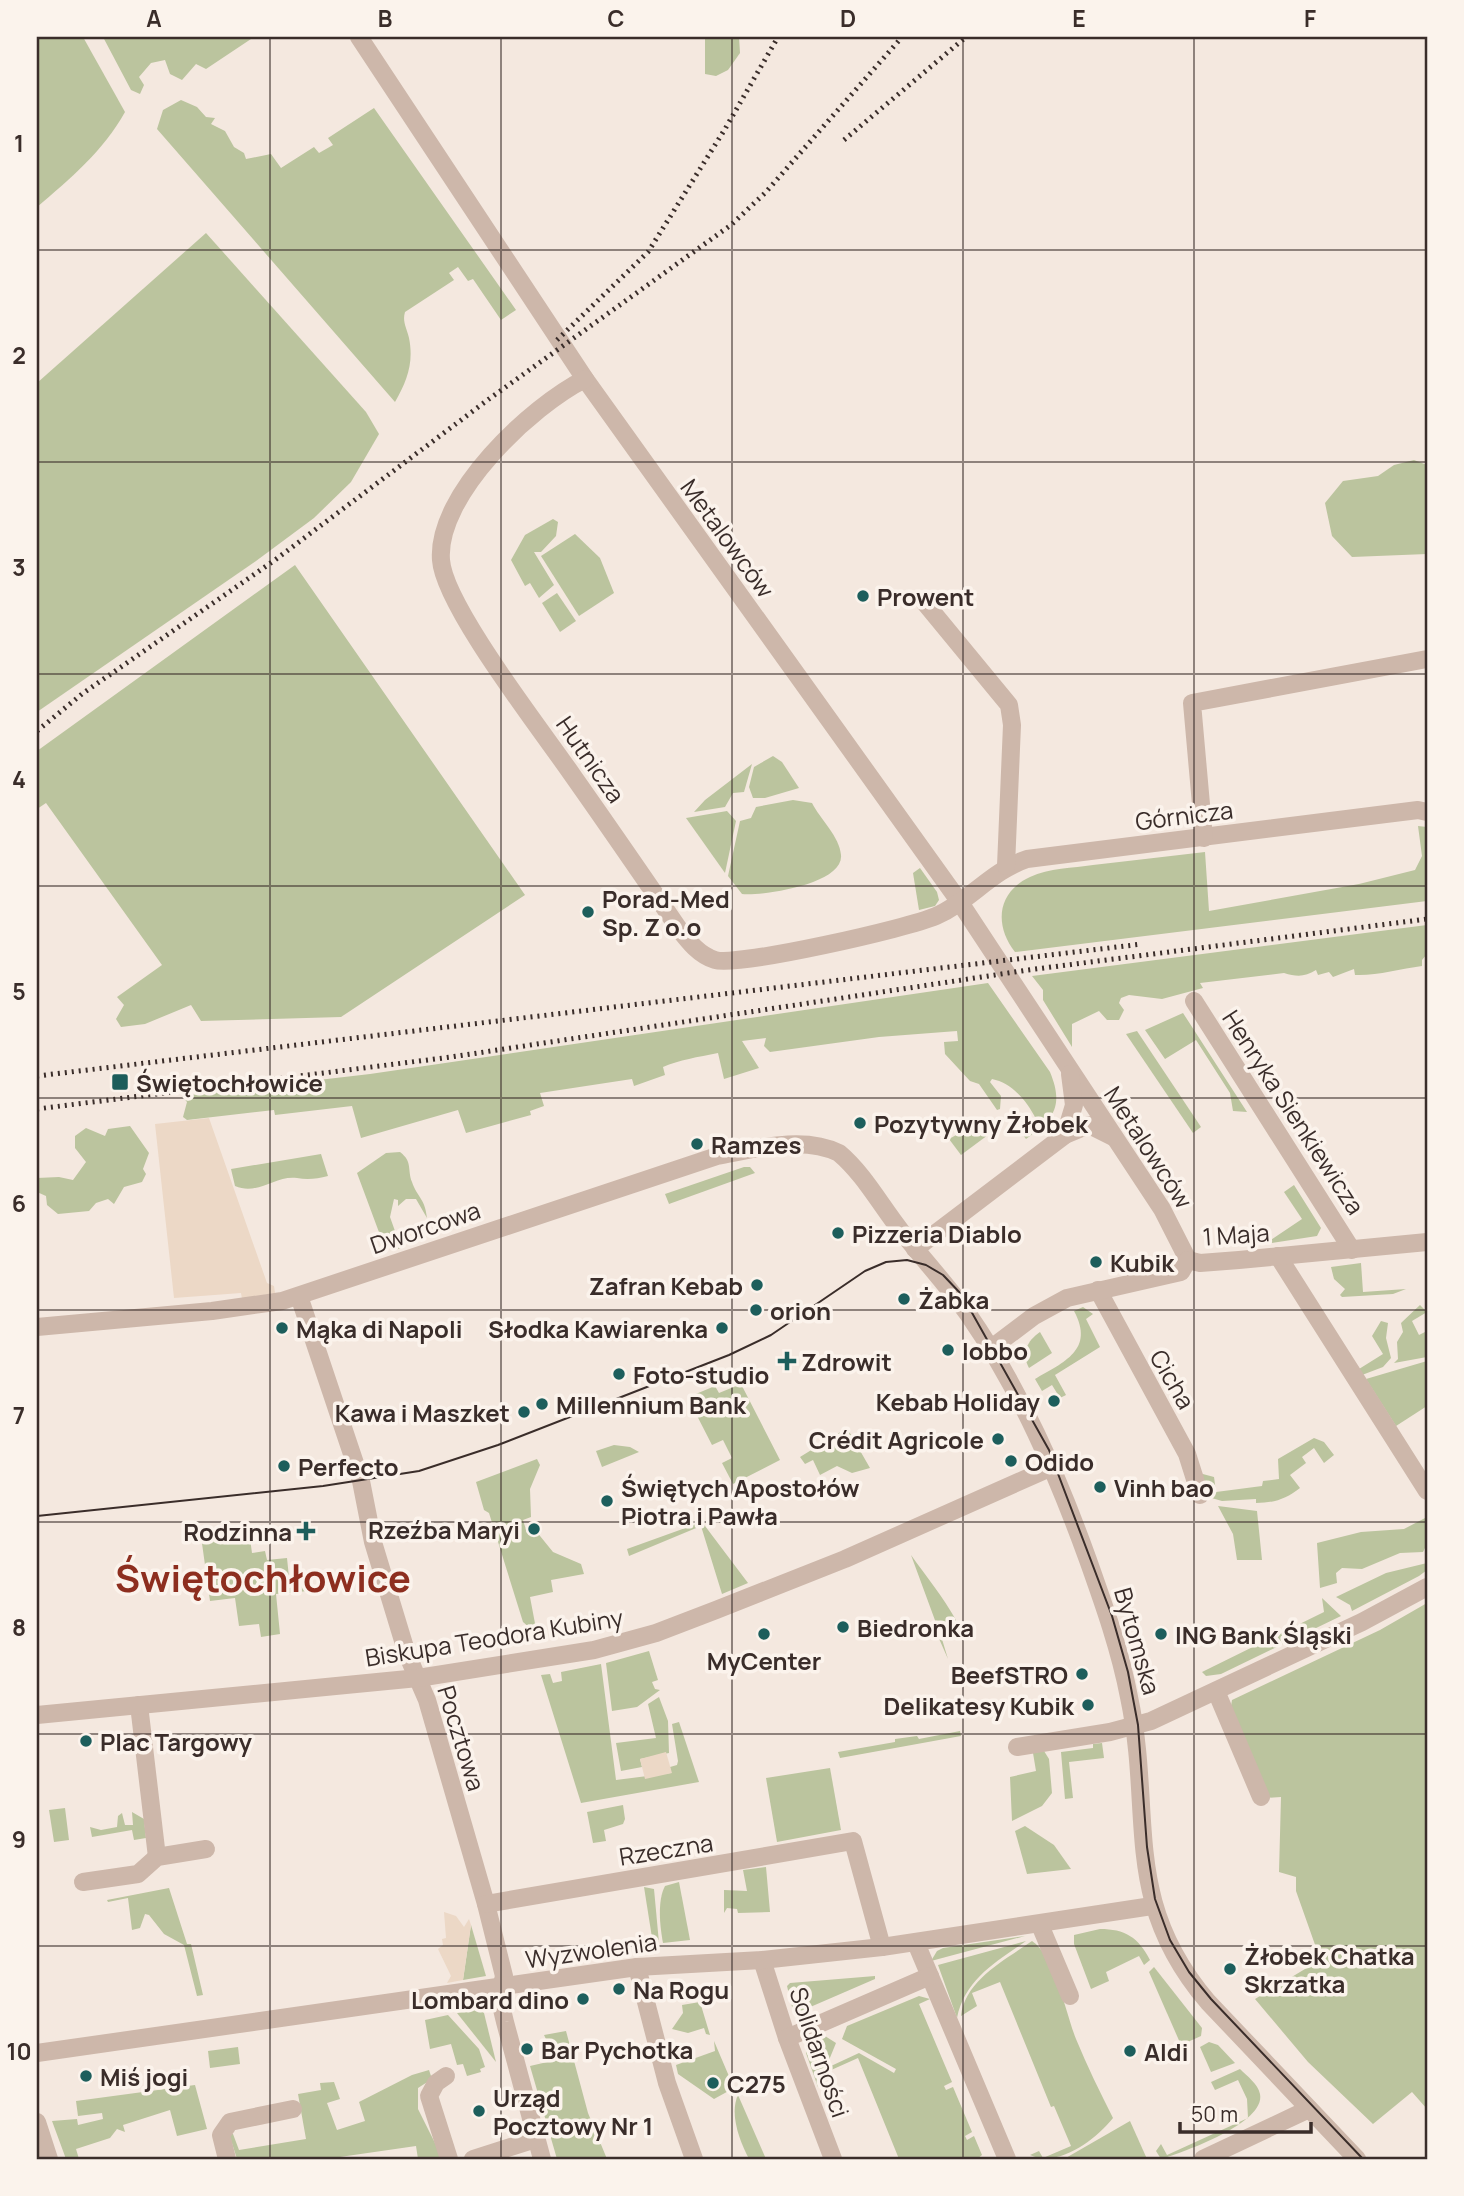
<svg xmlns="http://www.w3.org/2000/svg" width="1464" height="2196" font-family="Manrope,sans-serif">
	<rect width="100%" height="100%" fill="#f4e8df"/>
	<g fill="#bbc49e">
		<path d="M37,37H83L125,112C104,150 70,179 37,207Z"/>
		<polygon points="103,37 254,37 206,69 196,64 182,80 170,74 165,60 151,63 139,77 144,85 140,94 131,90"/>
		<polygon points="705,37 739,37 740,53 728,70 716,76 705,74"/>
		<path d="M181,100L197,107L206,117L215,118L211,124L225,131L234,147L244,153L246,159L271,154L281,168L314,147L319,153L333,145L328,138L374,108L516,310L501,320L473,279L468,281L458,267L449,273L454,280L405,312C402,322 407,328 409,338C414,363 407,381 395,402L157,129L163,110Z"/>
		<polygon points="206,233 366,412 379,434 351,482 314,518 256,561 37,712 37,383"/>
		<polygon points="1414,460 1427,465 1427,554 1352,557 1332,536 1325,503 1343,481 1378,476 1394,465"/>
		<polygon points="553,519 558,522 556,536 541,552 534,552 554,585 539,598 530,583 525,586 511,560 525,535"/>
		<polygon points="575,534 600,558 614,593 579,616 541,556"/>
		<polygon points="295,565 525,895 341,1017 201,1021 191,1005 145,1024 121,1027 116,1019 124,1005 117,997 162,965 46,803 37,809 37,751"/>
		<polygon points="557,593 576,621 560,632 542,603"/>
		<polygon points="773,756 782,762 799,788 765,798 753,798 749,787 754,767"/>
		<polygon points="752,764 744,792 733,793 725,807 694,812 705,800"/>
		<path d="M793,800L812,803C820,819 840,837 841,855C844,884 764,896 742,894L728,876L740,821L751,818L756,807Z"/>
		<polygon points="727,811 736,821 725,873 686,818"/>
		<path d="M1418,826L1427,827V901L1015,952C994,925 997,892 1030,877C1049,868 1073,868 1093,865C1131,861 1168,856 1205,852L1209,911L1359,884L1415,870L1422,856Z"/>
		<polygon points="920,868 937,892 939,900 935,906 919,910 913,873"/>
		<path d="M1427,925V954L1422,960V966C1400,969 1376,976 1355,975L1354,969L1333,977L1329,972L1318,975L1316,970C1305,977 1297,977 1284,973L1200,983L1203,988L1162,999L1129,995L1121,998L1119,1003L1124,1010L1119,1020H1107L1099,1011L1072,1024V1047L1043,1000V990L1032,976Z"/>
		<path d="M988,983L1050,1072C1064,1106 1054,1119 1026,1139L1020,1131L1036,1119C1027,1101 1012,1083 992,1079L990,1082L1001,1096L1000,1109L997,1110L979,1084L970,1081L945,1054L944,1042L958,1041L957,1031L879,1037L770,1052L764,1046L766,1038L742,1041L759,1068L724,1079L718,1053C698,1057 679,1060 663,1067L665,1075L634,1086L632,1079L540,1093L544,1106L530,1111L531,1115L466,1133L458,1110L361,1138L352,1106L275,1115L274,1110L187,1120L183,1117L187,1102L182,1096L370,1074Z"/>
		<polygon points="1183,1013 1247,1112 1233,1111 1230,1093 1196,1040 1165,1059 1145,1030"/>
		<polygon points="1137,1031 1201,1127 1193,1133 1126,1034"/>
		<polygon points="130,1126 149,1153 143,1169 146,1174 142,1182 124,1187 114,1204 108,1199 96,1203 89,1211 58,1214 47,1205 46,1196 37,1192 37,1178 59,1177 73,1180 86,1162 75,1148 75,1136 86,1128 105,1136 108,1129"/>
		<polygon points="967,1129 992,1132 961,1155 949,1139"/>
		<path d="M400,1152C413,1162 407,1169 412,1182C417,1197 425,1198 427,1218L416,1199H406L398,1206V1200L394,1199L390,1217L401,1248L395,1250L383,1243L357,1173L386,1153Z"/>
		<path d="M321,1154L328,1176C317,1179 307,1180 297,1178C275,1175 258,1196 235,1186L231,1169Z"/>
		<polygon points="744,1167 750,1167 755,1173 669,1204 665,1194"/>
		<polygon points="1294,1185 1321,1228 1317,1236 1265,1244 1302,1219 1284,1192"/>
		<polygon points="1361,1263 1363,1292 1406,1289 1393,1294 1342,1297 1340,1295 1345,1289 1334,1279 1331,1267"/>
		<polygon points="1420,1305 1427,1312 1412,1321 1419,1335 1427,1331 1427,1357 1394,1363 1398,1359 1397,1342 1403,1332 1401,1323"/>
		<path d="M1083,1307L1093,1314L1086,1319L1100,1347L1055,1375L1066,1395L1060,1398L1052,1385L1042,1391L1035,1379C1064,1362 1095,1350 1074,1311Z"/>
		<polygon points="1381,1321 1388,1323 1386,1338 1391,1358 1383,1367 1362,1375 1359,1369 1383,1354 1372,1336"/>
		<path d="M1040,1332L1052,1353L1029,1368C1021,1353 1027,1341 1040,1332Z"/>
		<polygon points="1427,1361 1427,1406 1396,1426 1366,1379"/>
		<polygon points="741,1384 780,1460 733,1484 722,1463 732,1458 723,1440 712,1445 692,1406 691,1396 715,1386 719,1393"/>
		<polygon points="847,1428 870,1468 852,1473 837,1466 820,1475 813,1460 805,1464 800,1457"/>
		<path d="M1314,1438L1324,1442L1334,1455L1324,1463L1314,1448L1302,1457L1306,1463L1290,1475L1300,1488C1286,1499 1274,1503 1256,1503V1499L1222,1501L1208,1497L1199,1473L1214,1477L1216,1492L1262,1486L1263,1481L1279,1479L1278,1459Z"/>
		<polygon points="614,1445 630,1447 639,1452 602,1467 596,1451"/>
		<polygon points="537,1459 540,1465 530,1489 531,1517 523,1520 527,1533 536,1531 553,1552 581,1564 584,1574 551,1580 553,1592 530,1597 537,1634 523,1622 489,1513 484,1510 476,1482"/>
		<polygon points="1218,1506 1257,1511 1262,1560 1237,1560 1233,1534"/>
		<polygon points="1427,1517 1427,1544 1423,1552 1400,1553 1362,1569 1342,1568 1336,1573 1337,1583 1320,1588 1317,1543 1361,1532 1404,1529"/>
		<polygon points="702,1522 748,1583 722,1594 701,1526 629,1556 627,1549"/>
		<polygon points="248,1524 252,1553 265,1551 267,1560 287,1558 290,1587 319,1585 319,1590 276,1594 280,1634 261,1637 259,1624 239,1626 235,1598 210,1601 200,1529"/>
		<path d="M911,1555C926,1576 943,1597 956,1620L955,1622L938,1626L948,1659L933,1625L936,1623Z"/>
		<polygon points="1427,1563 1427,1570 1419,1576 1352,1611 1350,1605 1336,1597 1386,1573"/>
		<polygon points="1322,1598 1341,1616 1221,1674 1206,1676 1202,1672 1324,1612"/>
		<polygon points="1427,1603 1427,2109 1412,2092 1373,2124 1308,2062 1255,1999 1310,1966 1319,1956 1296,1891 1296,1877 1279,1872 1281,1797 1265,1798 1231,1706 1232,1700 1380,1630"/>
		<polygon points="649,1651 658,1680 652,1682 655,1689 660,1690 637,1707 612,1711 606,1663"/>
		<polygon points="601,1664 616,1780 671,1773 670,1767 677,1765 678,1761 672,1724 679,1722 699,1782 581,1803 541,1675 550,1674 553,1683 562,1681 561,1672"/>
		<polygon points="659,1697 668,1721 669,1753 640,1759 642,1767 621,1771 616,1743 656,1738 648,1704"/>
		<polygon points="960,1731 961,1736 840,1758 838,1752 895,1742 895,1739 917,1736 919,1739"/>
		<polygon points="1102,1743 1104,1758 1069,1762 1073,1798 1065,1799 1061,1752 1093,1748 1093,1744"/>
		<polygon points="1044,1751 1049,1759 1052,1793 1042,1806 1012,1821 1010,1777 1036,1771 1033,1753"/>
		<polygon points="830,1768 841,1830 777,1842 766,1778"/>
		<polygon points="623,1805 625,1819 623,1824 604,1830 606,1841 593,1843 587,1812"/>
		<polygon points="65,1808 69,1840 54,1842 49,1810"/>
		<polygon points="132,1812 144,1819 146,1838 134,1840 132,1830 92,1837 90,1827 101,1830 117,1827 118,1816 122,1813 125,1825 133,1825"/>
		<polygon points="1025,1826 1054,1845 1071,1869 1027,1874 1015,1831"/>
		<polygon points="766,1867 770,1912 738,1913 737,1909 727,1908 724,1913 724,1890 747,1891 743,1870"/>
		<path d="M679,1882L690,1940L663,1943C660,1927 657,1901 665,1886Z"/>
		<polygon points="644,1887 654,1889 659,1943 653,1944"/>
		<polygon points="169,1888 187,1944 191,1944 203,1995 197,1996 184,1945 164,1934 149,1915 145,1914 140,1928 132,1930 128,1898 108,1902 107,1900"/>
		<polygon points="471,1925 486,1976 463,1980"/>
		<path d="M1100,1929C1125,1929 1138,1937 1150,1960L1144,1965L1139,1956L1106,1972L1109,1981L1091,1989L1074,1944V1935Z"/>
		<polygon points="1025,1936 931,1961 937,1951 943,1948"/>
		<path d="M1026,1941C996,1962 965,1979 957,2018L938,1965Z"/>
		<path d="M1032,1941C1055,1956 1066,2014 1076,2039C1087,2066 1100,2092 1113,2118C1095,2140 1059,2168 1030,2155L1039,2151L1043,2158L1071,2146L1054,2106L1051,2107L1000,1982L972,1993L977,2006L961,2016C965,1980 1005,1960 1032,1941Z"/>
		<polygon points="1154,1967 1202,2028 1201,2036 1181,2045 1149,1972"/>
		<polygon points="875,1976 875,1979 808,2008 809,2018 801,2019 793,2011 787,1986 790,1983"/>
		<polygon points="919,1996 930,1999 919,2004 952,2082 944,2086 946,2090 953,2087 972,2132 965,2136 967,2140 974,2136 982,2155 977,2159 899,2159 858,2058 829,2071 831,2066 859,2053 894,2073 896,2069 842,2039 847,2026"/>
		<polygon points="700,2002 710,2035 706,2034 704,2028 688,2033 672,2029 683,2013 682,2005"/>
		<polygon points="479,2009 484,2013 496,2062 457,2013"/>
		<polygon points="448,2015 479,2049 485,2067 480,2069 481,2072 467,2076 463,2064 457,2065 451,2044 430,2049 425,2020"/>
		<polygon points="566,2031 588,2113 607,2159 557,2159 530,2066 556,2060 544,2035"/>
		<polygon points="825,2036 836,2043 818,2087 806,2053 813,2043"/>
		<polygon points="714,2041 734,2088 714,2099 678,2074 676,2065 715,2051"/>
		<polygon points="1209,2042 1218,2045 1235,2063 1211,2072 1200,2047"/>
		<polygon points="238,2047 240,2064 210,2068 208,2051"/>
		<path d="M1240,2069C1247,2076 1258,2084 1260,2094C1266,2123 1184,2152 1161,2159L1156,2151L1161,2144L1167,2155L1248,2118L1247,2099L1238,2080L1215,2090L1211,2082Z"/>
		<polygon points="429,2070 432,2079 418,2088 418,2109 439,2151 440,2159 418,2159 416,2146 326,2159 237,2159 229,2134 233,2134 239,2150 306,2139 298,2094 321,2090 320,2083 334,2082 340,2099 327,2103 337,2130 365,2121 359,2102 412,2075"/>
		<polygon points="195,2085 207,2129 177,2136 170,2110 123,2125 125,2132 117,2129 110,2138 76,2149 79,2159 66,2159 52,2121 77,2119 78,2125 103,2119 102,2113 78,2116 76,2101"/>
		<path d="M738,2095L766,2159H749C740,2142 729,2114 738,2095Z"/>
		<polygon points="1130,2121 1147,2159 1064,2159"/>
	</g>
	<g fill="#ecd8c6">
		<polygon points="209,1118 267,1283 274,1286 275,1293 242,1299 241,1293 174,1298 155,1124"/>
		<polygon points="666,1752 672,1773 645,1779 640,1759"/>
		<polygon points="444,1912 456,1916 464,1927 469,1919 471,1925 463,1980 447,1983 451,1976 438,1949 443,1945 442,1939 446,1938"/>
	</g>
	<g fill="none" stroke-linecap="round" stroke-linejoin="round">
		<g stroke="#cdb7aa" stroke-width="18">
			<polyline points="359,37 585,379 959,901 1162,1209 1188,1260"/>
			<path d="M585,379C531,406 436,495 441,560C444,606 543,732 573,776C609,827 644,878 679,929C689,942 699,955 715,960C738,967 909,928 936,916C970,901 991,871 1027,859L1418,810L1427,812"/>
			<polyline points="925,603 1009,705 1012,725 1006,866"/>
			<polyline points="1204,838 1192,703 1427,659"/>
			<polyline points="1194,1001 1352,1250"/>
			<polyline points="1065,1135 1074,1105 1070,1074"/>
			<polyline points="915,1249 1065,1135 1089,1125 1113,1137"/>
			<polyline points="1278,1256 1427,1491"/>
			<polyline points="1188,1260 1200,1263 1239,1260 1427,1242"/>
			<polyline points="1098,1290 1187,1454 1200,1495"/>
			<polyline points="299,1296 361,1481 373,1542 407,1654 427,1700 486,1904 504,1976 499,1997 505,2022 542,2159"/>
			<path d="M37,1327L212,1311L282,1301L717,1156C755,1149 803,1135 839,1153C864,1174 881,1206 901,1231C923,1259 947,1285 968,1314C1020,1389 1057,1474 1088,1560C1104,1605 1120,1650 1129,1697C1154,1815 1120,1899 1208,2002L1357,2159"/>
			<polyline points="989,1350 1034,1316 1067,1298 1181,1272 1188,1260"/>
			<polyline points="1216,1691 1261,1797"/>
			<polyline points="139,1705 157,1857"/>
			<polyline points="37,1715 418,1678 594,1650 656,1633 716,1610 845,1559 1052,1467"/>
			<polyline points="1017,1747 1110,1732 1151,1721 1362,1622 1427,1587"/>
			<polyline points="83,1882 138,1874 157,1857 206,1849"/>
			<polyline points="486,1904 853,1841 882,1947"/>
			<polyline points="1040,1925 1070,1996"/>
			<polyline points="916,1943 1007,2159"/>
			<polyline points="762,1960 787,2038 833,2159"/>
			<polyline points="637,1967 667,2083 694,2159"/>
			<polyline points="787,2038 930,1976"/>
			<polyline points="37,2053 637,1967 762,1960 882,1947 1152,1906"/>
			<polyline points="446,2076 436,2083 429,2096 449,2159"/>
			<polyline points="37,2122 49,2159"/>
			<polyline points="227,2159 221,2135 230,2122 293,2109"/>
			<polyline points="473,2159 536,2139"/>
			<polyline points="1203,2159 1309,2109"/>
		</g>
		<polyline stroke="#3a2d2a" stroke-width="2" points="37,1516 323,1486 419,1471 498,1445 729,1355 771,1335 865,1271 886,1262 907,1260 926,1265 943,1275 962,1295 1049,1450 1112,1616 1128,1672 1138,1725 1147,1847 1155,1899 1170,1940 1189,1972 1211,1999 1363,2159"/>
		<g stroke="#3a2d2a" stroke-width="5" stroke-dasharray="2 5" stroke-linecap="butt">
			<polyline points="844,140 966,37"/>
			<polyline points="557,340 648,252 725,129 778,37"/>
			<polyline points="37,731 82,694 275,560 489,399 731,225 765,193 902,37"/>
			<polyline points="37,1076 1142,944"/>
			<polyline points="37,1109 451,1057 1028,970 1427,919"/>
		</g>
	</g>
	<path fill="none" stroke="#3a2d2a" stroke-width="2" stroke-opacity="0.55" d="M270,37V2159M501,37V2159M732,37V2159M963,37V2159M1194,37V2159M37,250H1427M37,462H1427M37,674H1427M37,886H1427M37,1098H1427M37,1310H1427M37,1522H1427M37,1734H1427M37,1946H1427"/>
	<g fill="#1d5e5c" stroke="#fbf3ec" stroke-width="2.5">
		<circle cx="863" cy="596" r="7"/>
		<circle cx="588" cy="912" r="7"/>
		<rect x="111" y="1073" width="18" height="18" rx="3.5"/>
		<circle cx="860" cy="1123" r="7"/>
		<circle cx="697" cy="1144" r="7"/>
		<circle cx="838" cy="1233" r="7"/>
		<circle cx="1096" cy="1262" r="7"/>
		<circle cx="757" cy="1285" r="7"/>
		<circle cx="904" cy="1299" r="7"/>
		<circle cx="756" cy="1310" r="7"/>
		<circle cx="282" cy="1328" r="7"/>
		<circle cx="722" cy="1328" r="7"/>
		<circle cx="948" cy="1350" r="7"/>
		<path d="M783.5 1350.5h7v7h7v7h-7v7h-7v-7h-7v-7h7z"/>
		<circle cx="619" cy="1374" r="7"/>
		<circle cx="1054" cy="1401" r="7"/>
		<circle cx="542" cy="1404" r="7"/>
		<circle cx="524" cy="1412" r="7"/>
		<circle cx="998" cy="1439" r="7"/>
		<circle cx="1011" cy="1461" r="7"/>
		<circle cx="284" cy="1466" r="7"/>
		<circle cx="1100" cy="1487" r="7"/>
		<circle cx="607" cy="1501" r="7"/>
		<circle cx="534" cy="1529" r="7"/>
		<path d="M302.5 1520.5h7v7h7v7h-7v7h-7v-7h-7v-7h7z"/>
		<circle cx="843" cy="1627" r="7"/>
		<circle cx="764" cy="1634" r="7"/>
		<circle cx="1161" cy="1634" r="7"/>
		<circle cx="1082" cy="1674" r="7"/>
		<circle cx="1088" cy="1705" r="7"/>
		<circle cx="86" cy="1741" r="7"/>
		<circle cx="1230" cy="1969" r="7"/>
		<circle cx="619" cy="1989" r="7"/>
		<circle cx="583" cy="1999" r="7"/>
		<circle cx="527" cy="2049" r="7"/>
		<circle cx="1130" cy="2051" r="7"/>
		<circle cx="86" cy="2076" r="7"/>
		<circle cx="713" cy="2083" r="7"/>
		<circle cx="479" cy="2111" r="7"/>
	</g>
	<g text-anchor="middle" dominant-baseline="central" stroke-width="7" stroke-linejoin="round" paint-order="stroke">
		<g font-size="24" fill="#3a2d2a" stroke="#fbf3ec">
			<text transform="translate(728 538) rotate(54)">Metalowców</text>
			<text transform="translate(591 759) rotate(55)">Hutnicza</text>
			<text transform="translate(1184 815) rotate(-7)">Górnicza</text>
			<text transform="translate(1294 1112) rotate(57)">Henryka Sienkiewicza</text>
			<text transform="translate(1149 1147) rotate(57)">Metalowców</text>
			<text transform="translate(425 1227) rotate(-19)">Dworcowa</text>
			<text transform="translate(1236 1234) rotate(-4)">1 Maja</text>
			<text transform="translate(1173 1379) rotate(60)">Cicha</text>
			<text transform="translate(494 1637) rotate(-9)">Biskupa Teodora Kubiny</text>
			<text transform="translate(1138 1641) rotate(74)">Bytomska</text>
			<text transform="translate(462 1738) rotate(73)">Pocztowa</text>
			<text transform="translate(666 1849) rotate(-9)">Rzeczna</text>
			<text transform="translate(591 1950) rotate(-8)">Wyzwolenia</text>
			<text transform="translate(820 2052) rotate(71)">Solidarności</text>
		</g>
		<g font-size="24" font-weight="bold" fill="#3a2d2a" stroke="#fbf3ec" text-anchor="start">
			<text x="877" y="596">Prowent</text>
			<text x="602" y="898">Porad-Med<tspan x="602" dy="28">Sp. Z o.o</tspan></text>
			<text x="136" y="1082">Świętochłowice</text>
			<text x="874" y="1123">Pozytywny Żłobek</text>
			<text x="711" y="1144">Ramzes</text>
			<text x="852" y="1233">Pizzeria Diablo</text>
			<text x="1110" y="1262">Kubik</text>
			<text x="743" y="1285" text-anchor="end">Zafran Kebab</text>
			<text x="918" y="1299">Żabka</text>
			<text x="770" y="1310">orion</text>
			<text x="296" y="1328">Mąka di Napoli</text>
			<text x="708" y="1328" text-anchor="end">Słodka Kawiarenka</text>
			<text x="962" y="1350">lobbo</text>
			<text x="801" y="1361">Zdrowit</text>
			<text x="633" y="1374">Foto-studio</text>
			<text x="1040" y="1401" text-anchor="end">Kebab Holiday</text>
			<text x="556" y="1404">Millennium Bank</text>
			<text x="510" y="1412" text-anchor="end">Kawa i Maszket</text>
			<text x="984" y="1439" text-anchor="end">Crédit Agricole</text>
			<text x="1025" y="1461">Odido</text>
			<text x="298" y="1466">Perfecto</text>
			<text x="621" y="1487">Świętych Apostołów<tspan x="621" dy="28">Piotra i Pawła</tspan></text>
			<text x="1114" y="1487">Vinh bao</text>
			<text x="520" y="1529" text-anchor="end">Rzeźba Maryi</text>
			<text x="292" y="1531" text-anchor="end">Rodzinna</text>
			<text x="857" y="1627">Biedronka</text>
			<text x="1175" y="1634">ING Bank Śląski</text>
			<text x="764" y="1660" text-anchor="middle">MyCenter</text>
			<text x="1068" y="1674" text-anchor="end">BeefSTRO</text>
			<text x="1074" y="1705" text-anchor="end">Delikatesy Kubik</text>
			<text x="100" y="1741">Plac Targowy</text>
			<text x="1244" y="1955">Żłobek Chatka<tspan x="1244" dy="28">Skrzatka</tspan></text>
			<text x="633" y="1989">Na Rogu</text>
			<text x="569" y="1999" text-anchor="end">Lombard dino</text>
			<text x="541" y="2049">Bar Pychotka</text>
			<text x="1144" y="2051">Aldi</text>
			<text x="100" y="2076">Miś jogi</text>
			<text x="727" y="2083">C275</text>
			<text x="493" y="2097">Urząd<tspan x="493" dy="28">Pocztowy Nr 1</tspan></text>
		</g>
		<g font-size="38" font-weight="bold" fill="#8d2e1f" stroke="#fbf3ec">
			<text x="263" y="1577">Świętochłowice</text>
		</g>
	</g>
	<rect width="1464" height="2196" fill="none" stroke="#fbf3ec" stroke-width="77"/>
	<path d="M1180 2122v10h131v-10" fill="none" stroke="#3a2d2a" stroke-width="3.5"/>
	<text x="1191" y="2122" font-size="21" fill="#3a2d2a" stroke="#fbf3ec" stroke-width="5" paint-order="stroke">50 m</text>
	<rect x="38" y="38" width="1388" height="2120" fill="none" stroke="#3a2d2a" stroke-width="2.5"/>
	<g font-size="23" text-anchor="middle" font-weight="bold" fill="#3a2d2a">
		<text x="154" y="27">A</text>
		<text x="385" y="27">B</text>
		<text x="616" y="27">C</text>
		<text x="848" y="27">D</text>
		<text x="1079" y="27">E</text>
		<text x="1310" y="27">F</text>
		<text x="19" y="152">1</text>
		<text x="19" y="364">2</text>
		<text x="19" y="576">3</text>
		<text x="19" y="788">4</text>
		<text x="19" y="1000">5</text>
		<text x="19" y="1212">6</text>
		<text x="19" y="1424">7</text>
		<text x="19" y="1636">8</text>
		<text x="19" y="1848">9</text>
		<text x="19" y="2060">10</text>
	</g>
</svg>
